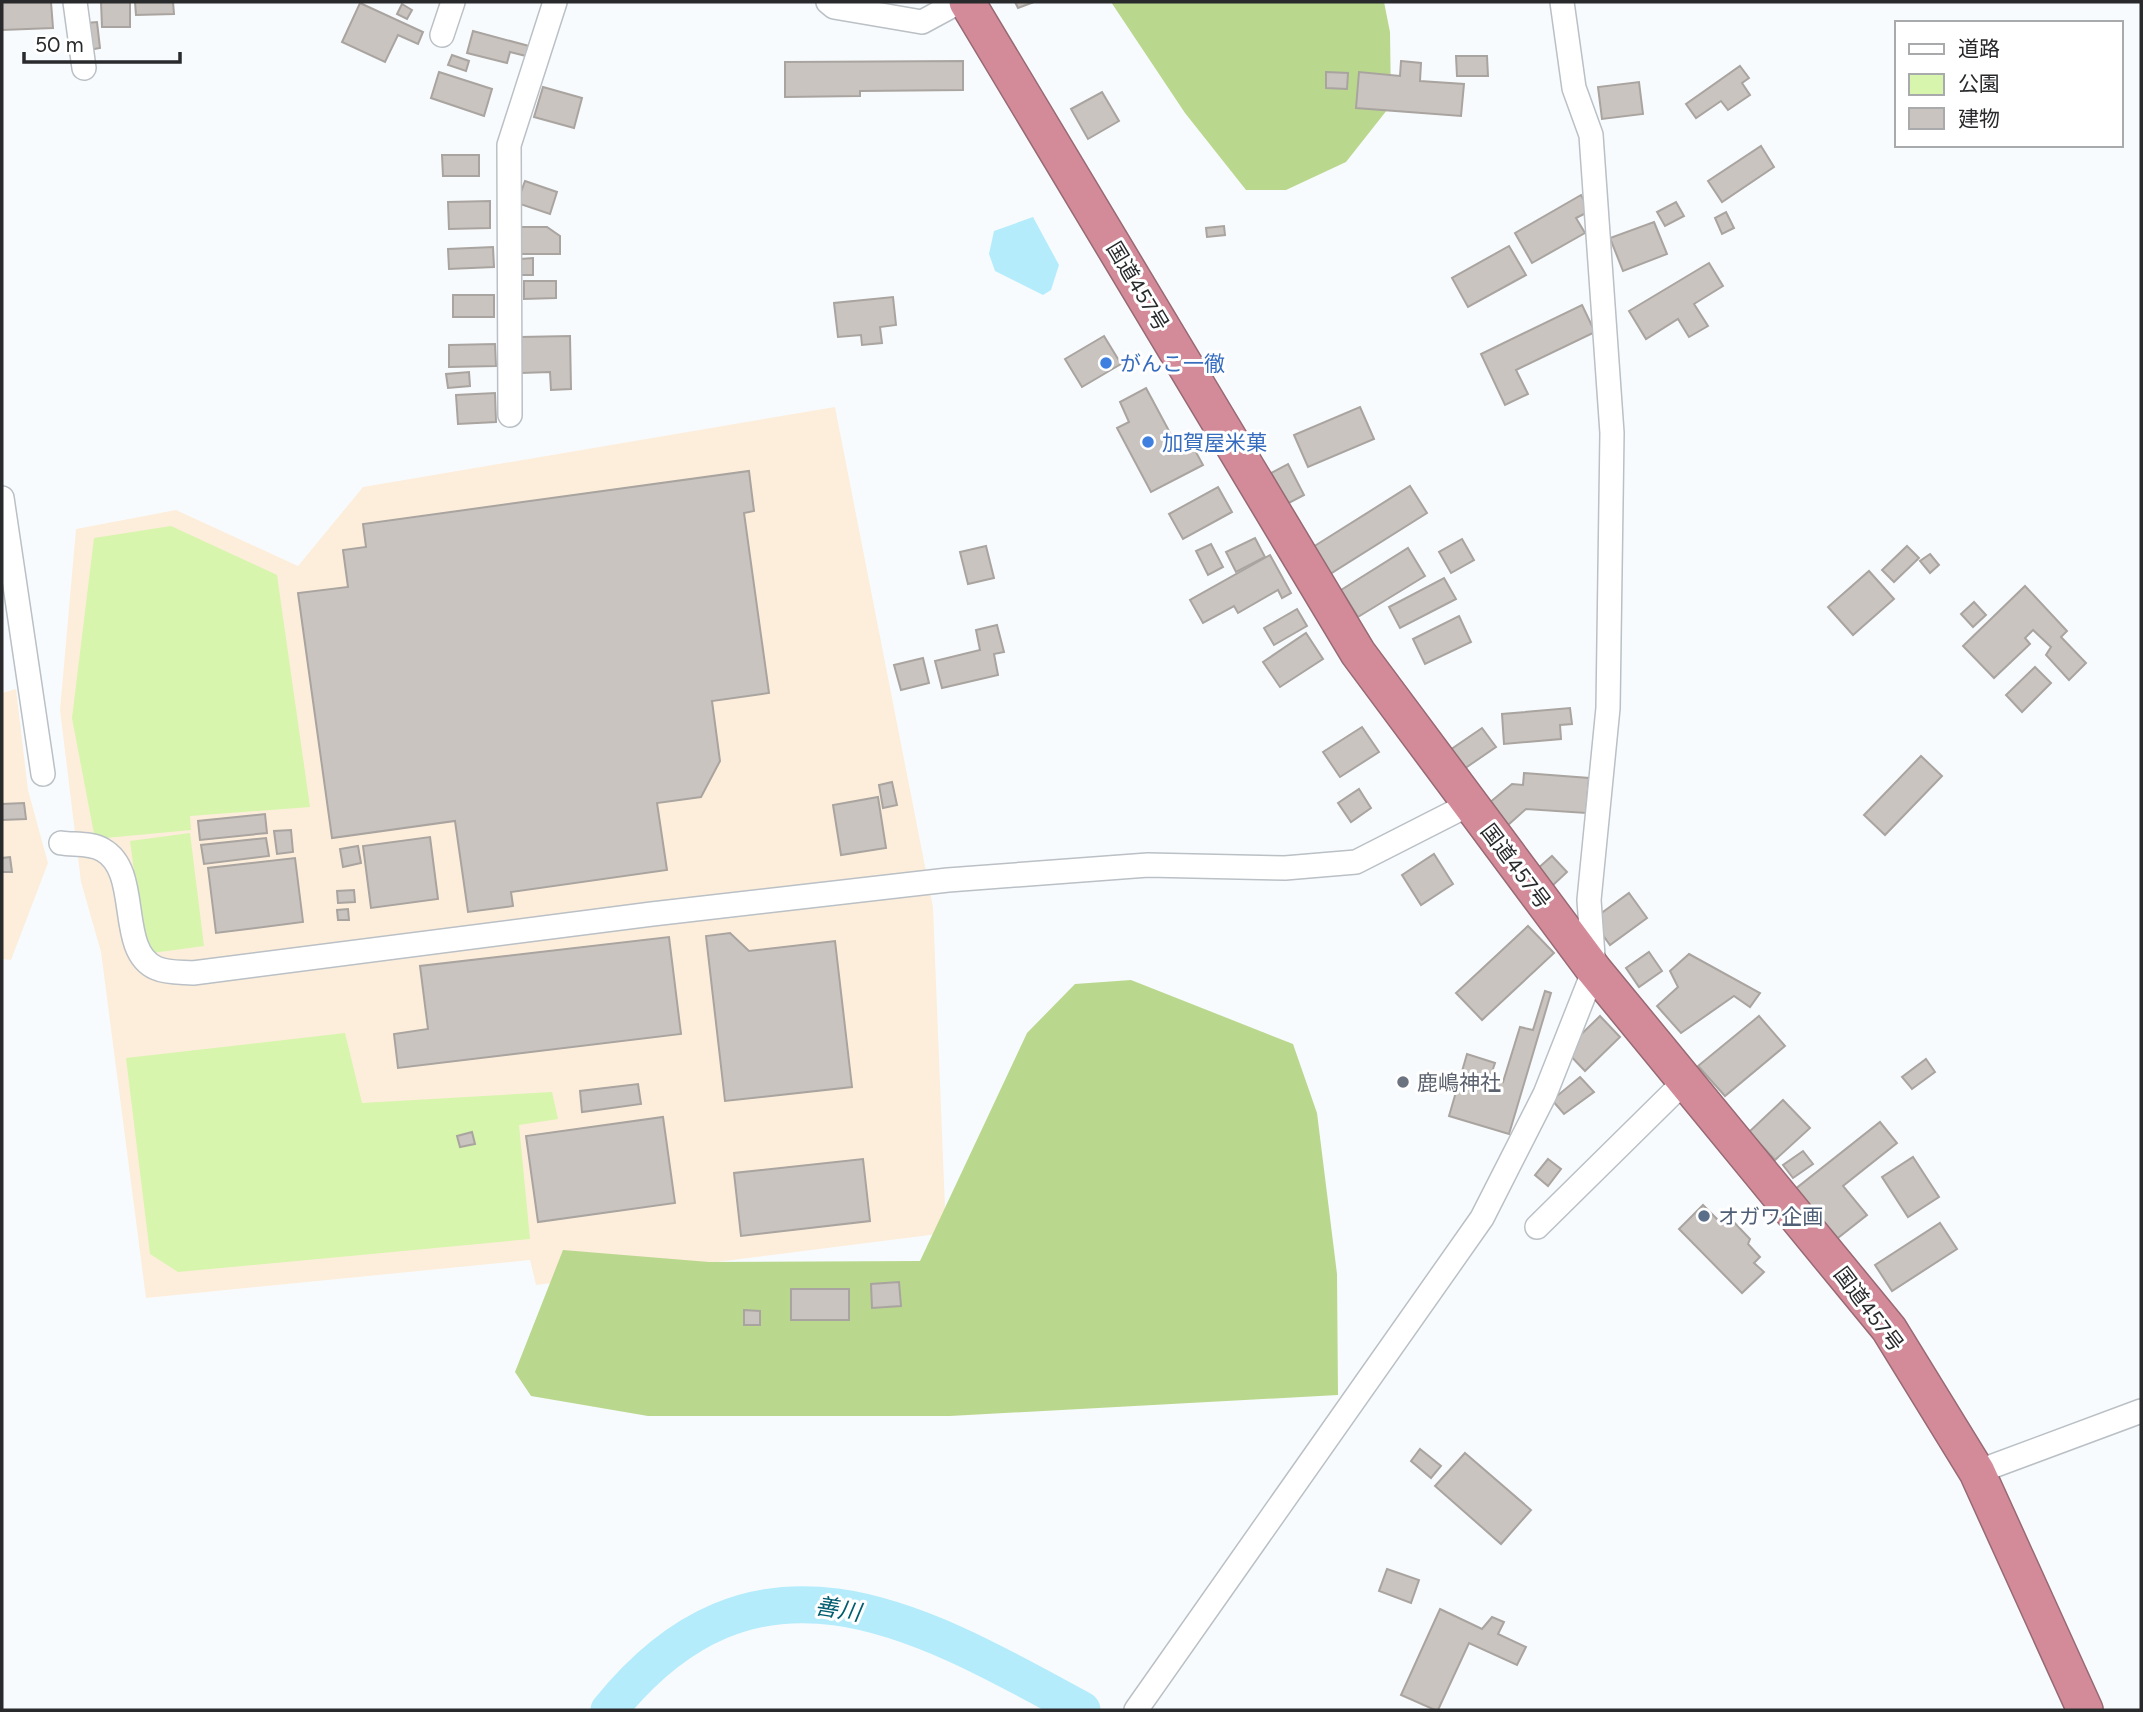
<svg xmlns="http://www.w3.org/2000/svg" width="2143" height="1712" font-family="Figtree,'Noto Sans JP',sans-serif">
	<rect width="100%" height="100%" fill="#f8fbfe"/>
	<g fill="#fdeedb">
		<polygon points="835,407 933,907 946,1233 536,1285 530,1260 146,1298 101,952 81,882 60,710 76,529 176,510 298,566 363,487"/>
		<polygon points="16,689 28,790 48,863 11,960 2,959 2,693"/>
	</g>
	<g fill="#d7f5ad">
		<polygon points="171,526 277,575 310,807 190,816 191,830 95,839 72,718 94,538"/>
		<polygon points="190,833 204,946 145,954 130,841"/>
		<polygon points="345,1033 362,1103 552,1092 558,1119 519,1125 530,1239 178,1272 150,1254 126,1058"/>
	</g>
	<g fill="#bad78e">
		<polygon points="1111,2 1384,2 1390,32 1391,105 1346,162 1286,190 1246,190 1185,113"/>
		<polygon points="1131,980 1293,1044 1317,1113 1337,1274 1338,1395 950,1416 648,1416 531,1396 515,1372 563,1250 709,1262 920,1261 1027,1033 1075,984"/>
	</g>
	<polygon fill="#b4ecfc" points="1033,217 1059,265 1051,290 1043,295 995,271 989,254 994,231"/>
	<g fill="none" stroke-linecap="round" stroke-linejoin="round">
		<path stroke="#b4ecfc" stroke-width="37" d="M609,1710C756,1528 915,1618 1082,1710"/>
	</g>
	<g fill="#c9c4bf" stroke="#a9a49f" stroke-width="2">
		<polygon points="2,2 51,2 53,28 2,30"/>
		<polygon points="101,2 130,2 130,27 102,27"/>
		<polygon points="135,2 173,2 174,14 136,15"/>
		<polygon points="1015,2 1034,2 1018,8"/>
		<polygon points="360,3 423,32 418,44 398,35 385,62 342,42"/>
		<polygon points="402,4 412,10 407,19 397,14"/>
		<polygon points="97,22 100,48 89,50 86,23"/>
		<polygon points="473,31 529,46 526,56 510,52 507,63 467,53"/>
		<polygon points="452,55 469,61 466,71 448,65"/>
		<polygon points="1456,56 1487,56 1488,76 1457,76"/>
		<polygon points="963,61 963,90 860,91 860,96 785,97 785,62"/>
		<polygon points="1401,61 1421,63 1420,81 1464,84 1461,116 1356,108 1359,72 1400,76"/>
		<polygon points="1740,66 1749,78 1742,83 1750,95 1728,110 1721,101 1696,118 1686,104"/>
		<polygon points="439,72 492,89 484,116 431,98"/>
		<polygon points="1326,72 1348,73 1347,89 1326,88"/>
		<polygon points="1639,82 1643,114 1602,119 1598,87"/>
		<polygon points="543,87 582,98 574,128 534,117"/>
		<polygon points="1102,92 1119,121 1088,139 1071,109"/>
		<polygon points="1761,146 1774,167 1722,202 1708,181"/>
		<polygon points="442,155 479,155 479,176 443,176"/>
		<polygon points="525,181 557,192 550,214 517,203"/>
		<polygon points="1581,195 1590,211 1576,218 1585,233 1532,263 1515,233"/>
		<polygon points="490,201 490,228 449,229 448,202"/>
		<polygon points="1676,202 1684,216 1665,226 1657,212"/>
		<polygon points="1726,212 1734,228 1722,234 1715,218"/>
		<polygon points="1654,222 1667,254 1623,271 1610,238"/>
		<polygon points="1224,226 1225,235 1207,237 1206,228"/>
		<polygon points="520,227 547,227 560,236 560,254 521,254"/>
		<polygon points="1509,246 1526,275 1468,307 1452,278"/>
		<polygon points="493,247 494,267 449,269 448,249"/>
		<polygon points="533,258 533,275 520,275 520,259"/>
		<polygon points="1709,263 1723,286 1694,304 1708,326 1689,337 1678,319 1646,339 1629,311"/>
		<polygon points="524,281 556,281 556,298 524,299"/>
		<rect x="453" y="295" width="41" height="22"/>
		<polygon points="893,297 896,325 880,327 882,343 862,345 861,335 838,337 834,303"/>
		<polygon points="1582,305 1595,332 1516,370 1528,394 1505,405 1481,354"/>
		<polygon points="570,336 571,389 551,390 550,372 521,373 520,337"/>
		<polygon points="1104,336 1121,364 1082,387 1065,359"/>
		<polygon points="495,344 496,366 449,367 449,345"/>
		<polygon points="469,372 470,386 448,388 446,374"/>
		<polygon points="1146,388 1176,444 1191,443 1203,465 1151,492 1117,428 1129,422 1120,402"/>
		<polygon points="495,393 496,422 458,424 456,395"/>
		<polygon points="1360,407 1374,439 1308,467 1294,435"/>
		<polygon points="1288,464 1304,495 1287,504 1271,473"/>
		<polygon points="749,471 754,511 744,513 769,693 712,701 720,761 701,797 657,803 667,870 511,892 513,906 468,912 455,821 332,838 298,593 348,587 343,550 366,547 363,524"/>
		<polygon points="1410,486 1427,513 1330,574 1313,547"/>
		<polygon points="1218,487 1232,512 1183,539 1169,514"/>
		<polygon points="1255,538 1265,557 1236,572 1226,552"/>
		<polygon points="1462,539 1474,560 1451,573 1439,552"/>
		<polygon points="1211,544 1223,567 1208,575 1196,551"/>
		<polygon points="986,546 994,578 968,584 960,552"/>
		<polygon points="1907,546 1919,558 1894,582 1882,570"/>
		<polygon points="1408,548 1425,576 1358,617 1341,590"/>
		<polygon points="1930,554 1939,565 1930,573 1920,561"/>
		<polygon points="1270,555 1291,593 1282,598 1278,590 1238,613 1234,606 1203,623 1190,600"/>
		<polygon points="1869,571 1894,599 1853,635 1828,607"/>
		<polygon points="1444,578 1456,599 1400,628 1389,607"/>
		<polygon points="2025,586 2067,631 2061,637 2086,663 2069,680 2046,655 2051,647 2033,630 2025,638 2030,644 1994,678 1963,646"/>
		<polygon points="1974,602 1986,615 1973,627 1961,614"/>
		<polygon points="1297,609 1307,626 1274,645 1264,628"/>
		<polygon points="1459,616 1471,642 1425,664 1413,639"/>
		<polygon points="997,625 1004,652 994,654 998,675 942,688 935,661 980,650 976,630"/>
		<polygon points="1306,633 1323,659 1280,687 1263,662"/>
		<polygon points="923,658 929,683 901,690 894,665"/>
		<polygon points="2035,667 2051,683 2022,712 2006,695"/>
		<polygon points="1570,708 1572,724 1560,725 1561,739 1504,744 1502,714"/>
		<polygon points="1362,727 1379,752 1340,777 1323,752"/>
		<polygon points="1482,728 1496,747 1464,769 1450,750"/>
		<polygon points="1921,756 1942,776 1885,835 1864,815"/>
		<polygon points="1524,773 1589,778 1586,813 1526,809 1508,825 1489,803 1512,784 1523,785"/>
		<polygon points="892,782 897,805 883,808 879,785"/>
		<polygon points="1359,789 1371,808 1351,822 1338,803"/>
		<polygon points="878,797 886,848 841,855 833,805"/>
		<polygon points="24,803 26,819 2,820 2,804"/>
		<polygon points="265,814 267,833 200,840 198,821"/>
		<polygon points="291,830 293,852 277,854 274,831"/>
		<polygon points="430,837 438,899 371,908 363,846"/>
		<polygon points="266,838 269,856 204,864 201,845"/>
		<polygon points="358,846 361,863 343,867 340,849"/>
		<polygon points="1434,854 1453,884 1421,905 1402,875"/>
		<polygon points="1552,856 1567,872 1552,886 1537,869"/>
		<polygon points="10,857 12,872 2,872 2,858"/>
		<polygon points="295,858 303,922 216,933 208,868"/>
		<polygon points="354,890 355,902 338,903 337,891"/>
		<polygon points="1629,893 1647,918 1610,945 1592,920"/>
		<polygon points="348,909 349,920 338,920 337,910"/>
		<polygon points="1528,926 1554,953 1482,1020 1456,993"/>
		<polygon points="730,933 749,951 835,941 852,1087 725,1101 706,936"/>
		<polygon points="669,937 681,1034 398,1068 394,1034 428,1029 420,966"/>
		<polygon points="1649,952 1662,971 1639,987 1626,968"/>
		<polygon points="1689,954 1760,993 1750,1007 1734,996 1681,1033 1657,1006 1678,987 1670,971"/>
		<polygon points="1545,991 1551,993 1509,1134 1449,1116 1467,1054 1495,1063 1490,1078 1503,1082 1520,1027 1533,1030"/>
		<polygon points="1600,1016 1620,1037 1585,1071 1565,1050"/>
		<polygon points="1759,1016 1785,1046 1725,1096 1698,1066"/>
		<polygon points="1926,1059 1935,1072 1912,1089 1902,1077"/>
		<polygon points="1580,1077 1594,1092 1564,1114 1552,1100"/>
		<polygon points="638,1084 641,1104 582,1112 580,1091"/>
		<polygon points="1783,1100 1810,1128 1775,1160 1749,1132"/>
		<polygon points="663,1117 675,1203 538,1222 526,1136"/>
		<polygon points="1880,1122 1897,1143 1843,1186 1867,1215 1834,1241 1794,1190"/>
		<polygon points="472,1132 475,1144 460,1147 457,1136"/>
		<polygon points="1803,1151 1813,1164 1793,1178 1783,1165"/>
		<polygon points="1913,1157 1939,1197 1908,1217 1882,1177"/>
		<polygon points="863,1159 870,1221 741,1236 734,1173"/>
		<polygon points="1548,1159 1561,1169 1548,1186 1535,1175"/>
		<polygon points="1703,1205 1720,1222 1727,1215 1750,1239 1748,1244 1760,1257 1754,1263 1764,1272 1742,1293 1679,1229"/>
		<polygon points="1940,1223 1957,1249 1892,1291 1875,1265"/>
		<polygon points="899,1282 901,1306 872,1308 871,1284"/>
		<rect x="791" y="1289" width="58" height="31"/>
		<polygon points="744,1310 760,1311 760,1325 744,1325"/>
		<polygon points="1420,1449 1441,1466 1431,1478 1411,1461"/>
		<polygon points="1465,1453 1531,1510 1501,1544 1435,1486"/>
		<polygon points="1387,1569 1419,1580 1411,1603 1379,1591"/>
		<polygon points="1440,1609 1482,1629 1492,1617 1504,1622 1498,1634 1526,1647 1517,1665 1469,1643 1438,1710 1435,1710 1401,1695"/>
	</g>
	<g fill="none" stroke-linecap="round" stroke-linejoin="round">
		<g stroke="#bac0c5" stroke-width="26">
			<g id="minor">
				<polyline points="75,2 84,68"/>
				<polyline points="828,2 834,7 922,22 959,2"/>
				<polyline points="442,35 453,2"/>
				<polyline points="510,415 509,145 555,2"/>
				<polyline points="2,498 43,774"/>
				<path d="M61,843C74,845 92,843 103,850C142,872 116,950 156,968C167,973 181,972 193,973L652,914L948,880L1148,865L1285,868L1356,862L1470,804"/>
				<polyline points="1537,1227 1685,1081"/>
				<polyline points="1977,1472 2141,1411"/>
				<polyline points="1136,1710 1482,1218 1545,1094 1594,970 1589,900 1608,708 1612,433 1591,135 1574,88 1562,2"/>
			</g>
		</g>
		<g stroke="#976973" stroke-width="38">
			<polyline id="highway" points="967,2 1358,653 1594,970 1889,1329 1977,1472 2085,1710"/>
		</g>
		<use href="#minor" stroke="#fff" stroke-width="23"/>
		<use href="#highway" stroke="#d38b99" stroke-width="35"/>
	</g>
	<g fill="#3f7fe0" stroke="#fff" stroke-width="2.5">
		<circle cx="1106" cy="363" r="7"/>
		<circle cx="1148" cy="442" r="7"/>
	</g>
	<circle fill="#6b7280" stroke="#fff" stroke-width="2.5" cx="1403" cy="1082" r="7"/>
	<circle fill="#5c6f8a" stroke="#fff" stroke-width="2.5" cx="1704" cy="1216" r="7"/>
	<g text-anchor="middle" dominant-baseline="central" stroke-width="6" stroke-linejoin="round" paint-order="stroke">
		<g font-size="21" fill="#282a2c" stroke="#fff">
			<text transform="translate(1138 286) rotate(59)">国道457号</text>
			<text transform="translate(1516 866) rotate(53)">国道457号</text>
			<text transform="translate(1869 1309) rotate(53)">国道457号</text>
		</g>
		<g font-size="21" fill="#366cbe" stroke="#fff" text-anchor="start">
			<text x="1120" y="363">がんこ一徹</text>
			<text x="1162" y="442">加賀屋米菓</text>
		</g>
		<g font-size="21" fill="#5b616d" stroke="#fff" text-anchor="start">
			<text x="1417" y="1082">鹿嶋神社</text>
		</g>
		<g font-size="21" fill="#4e5e75" stroke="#fff" text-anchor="start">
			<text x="1718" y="1216">オガワ企画</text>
		</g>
		<g font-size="23" font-style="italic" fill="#005c6e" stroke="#fff">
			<text transform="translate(838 1609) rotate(9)">善川</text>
		</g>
	</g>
	<rect width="2143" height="1712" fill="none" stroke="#282a2c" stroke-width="7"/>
	<rect x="1895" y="21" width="228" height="126" fill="#ffffff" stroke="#a9aaab" stroke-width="2"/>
	<rect x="1909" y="44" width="35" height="10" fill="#ffffff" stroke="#a9aaab" stroke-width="2"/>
	<text x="1958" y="56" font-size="21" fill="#282a2c">道路</text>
	<rect x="1909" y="74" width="35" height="21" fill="#d7f5ad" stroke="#a9aaab" stroke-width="2"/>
	<text x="1958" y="91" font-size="21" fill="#282a2c">公園</text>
	<rect x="1909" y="108" width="35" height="21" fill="#c9c4bf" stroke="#a9aaab" stroke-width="2"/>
	<text x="1958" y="126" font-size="21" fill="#282a2c">建物</text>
	<path d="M24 52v10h156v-10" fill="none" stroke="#282a2c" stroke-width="3.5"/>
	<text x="35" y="52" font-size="21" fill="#282a2c" stroke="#ffffff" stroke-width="5" paint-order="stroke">50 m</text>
</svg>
